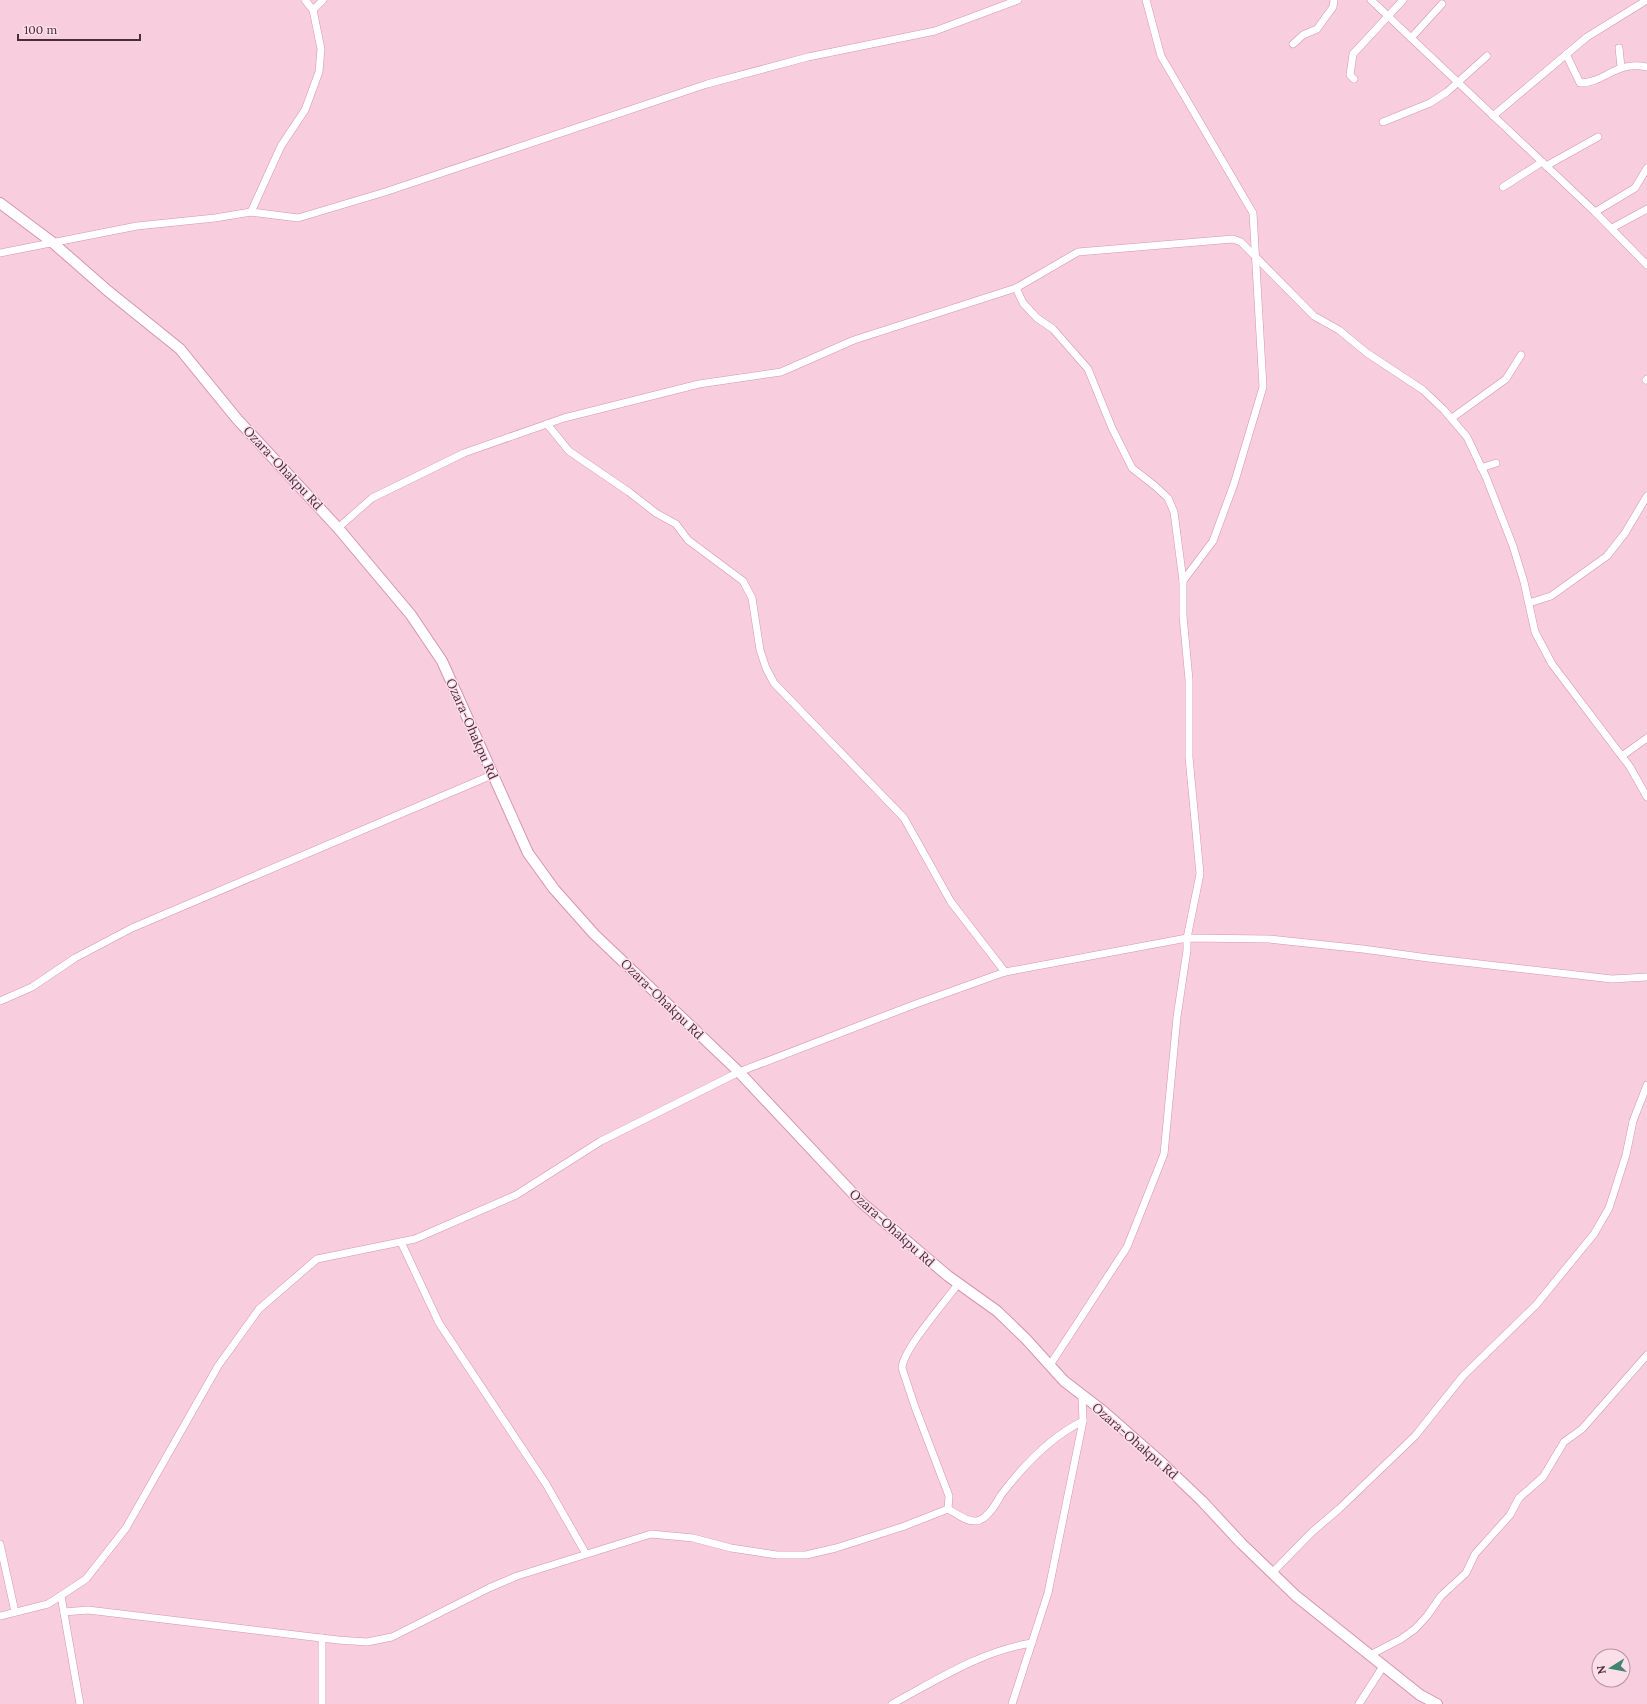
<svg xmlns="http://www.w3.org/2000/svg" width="1647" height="1704" font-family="Lora,serif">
	<rect width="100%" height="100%" fill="#f8cddd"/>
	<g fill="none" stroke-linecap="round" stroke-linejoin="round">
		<g stroke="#d894af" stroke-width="8">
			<g id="minor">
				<polyline points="1146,0 1161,56 1253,213 1263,387 1234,484 1213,541 1183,581"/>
				<polyline points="1371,0 1595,212 1647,265"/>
				<polyline points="313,10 323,0"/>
				<polyline points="1411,38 1442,4"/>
				<polyline points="1293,44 1303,35 1317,29 1333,7 1334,0"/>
				<polyline points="1619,48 1621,67"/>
				<path d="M1566,54L1580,83C1605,83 1616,60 1647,67"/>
				<polyline points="1354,79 1350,75 1353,54 1403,0"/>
				<polyline points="1493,116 1587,37 1647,0"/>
				<polyline points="1383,122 1430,103 1447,92 1487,56"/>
				<polyline points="1546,166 1598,137"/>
				<polyline points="1503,187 1542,162"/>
				<polyline points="251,212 281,146 305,110 319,72 321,49 313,10 305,0"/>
				<polyline points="1595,212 1635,188 1647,168"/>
				<polyline points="1612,228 1647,209"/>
				<polyline points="0,253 137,226 215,218 251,212 298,218 385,192 707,84 808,57 935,31 1018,0"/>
				<polyline points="1016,288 1023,303 1037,318 1053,329 1088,369 1112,428 1132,468 1155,486 1168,498 1174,512 1183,581 1183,616 1189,680 1189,757 1200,874 1187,938 1187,950 1177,1017 1164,1154 1127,1247 1050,1365"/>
				<polyline points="1646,380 1647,379"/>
				<polyline points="1452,418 1506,379 1521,355"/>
				<polyline points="547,424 569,451 629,492 656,513 676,524 688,540 743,581 752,598 760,650 766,668 774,683 904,818 951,902 1005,972"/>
				<polyline points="1481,468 1496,463"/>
				<polyline points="338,528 372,498 464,453 564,418 699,384 781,372 854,340 1016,288 1078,252 1233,239 1241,242 1314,316 1339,330 1367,353 1423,390 1444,410 1467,437 1486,477 1513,546 1524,582 1535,632 1552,664 1630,767 1647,797"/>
				<polyline points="1529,603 1551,596 1607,556 1625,533 1647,496"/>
				<polyline points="1622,756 1647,738"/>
				<polyline points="0,1001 32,987 75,958 132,928 492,775"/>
				<polyline points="401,1242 439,1323 546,1484 586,1554"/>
				<path d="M948,1509L949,1496L915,1407L902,1368C903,1349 946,1301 958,1284"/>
				<polyline points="0,1544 15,1612"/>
				<polyline points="1272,1573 1312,1532 1339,1509 1415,1436 1463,1376 1536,1305 1594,1234 1609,1208 1626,1155 1633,1121 1647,1085"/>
				<polyline points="61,1596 80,1704"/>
				<path d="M64,1612L88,1610L338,1640L367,1642L392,1637L489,1588L517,1576L651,1534L693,1538L731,1548L777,1555H806L836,1548L902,1527L948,1509C956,1513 966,1522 976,1521C987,1520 996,1504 1001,1495C1023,1466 1050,1437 1083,1421"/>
				<polyline points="0,1616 48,1604 86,1579 126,1528 218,1366 259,1309 317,1259 415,1239 516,1195 601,1141 739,1072 913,1005 1005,972 1187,938 1269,939 1363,949 1428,958 1612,979 1647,977"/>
				<polyline points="322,1638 322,1704"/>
				<polyline points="1370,1655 1401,1639 1415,1629 1427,1616 1441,1596 1466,1573 1475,1554 1510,1515 1519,1498 1543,1477 1564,1442 1582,1429 1647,1355"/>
				<path d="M892,1704C937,1680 981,1651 1032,1643"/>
				<polyline points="1012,1704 1048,1593 1083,1421 1082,1397"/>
				<polyline points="1359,1704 1384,1665"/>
			</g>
		</g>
		<g stroke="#d894af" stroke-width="12">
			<polyline id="secondary" points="0,203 52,242 108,291 180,349 237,419 338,528 411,615 442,661 528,853 554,889 594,934 739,1072 861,1202 948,1276 997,1311 1026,1339 1064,1381 1103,1411 1161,1462 1202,1501 1241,1543 1296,1596 1420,1695 1437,1704"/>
		</g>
		<use href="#minor" stroke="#fff" stroke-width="7"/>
		<use href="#secondary" stroke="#fff" stroke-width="10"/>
	</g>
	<g text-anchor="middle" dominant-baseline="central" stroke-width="3" stroke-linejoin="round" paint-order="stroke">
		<g font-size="13" fill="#492d38" stroke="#fcdee9">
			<text transform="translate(283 468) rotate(47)">Ozara-Ohakpu Rd</text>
			<text transform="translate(472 729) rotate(66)">Ozara-Ohakpu Rd</text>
			<text transform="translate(662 999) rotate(44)">Ozara-Ohakpu Rd</text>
			<text transform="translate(892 1228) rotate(42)">Ozara-Ohakpu Rd</text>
			<text transform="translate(1135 1441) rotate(41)">Ozara-Ohakpu Rd</text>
		</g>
	</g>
	<g transform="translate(1611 1668) rotate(259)"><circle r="19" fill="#fcdee9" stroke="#b497a2"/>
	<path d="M0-3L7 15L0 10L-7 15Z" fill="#438372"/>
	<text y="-6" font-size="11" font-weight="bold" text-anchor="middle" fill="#492d38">N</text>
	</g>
	<path d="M18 34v6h122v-6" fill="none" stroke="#492d38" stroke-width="2"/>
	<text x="24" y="34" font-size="12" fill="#492d38" stroke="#fcdee9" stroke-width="3" paint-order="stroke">100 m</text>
</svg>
